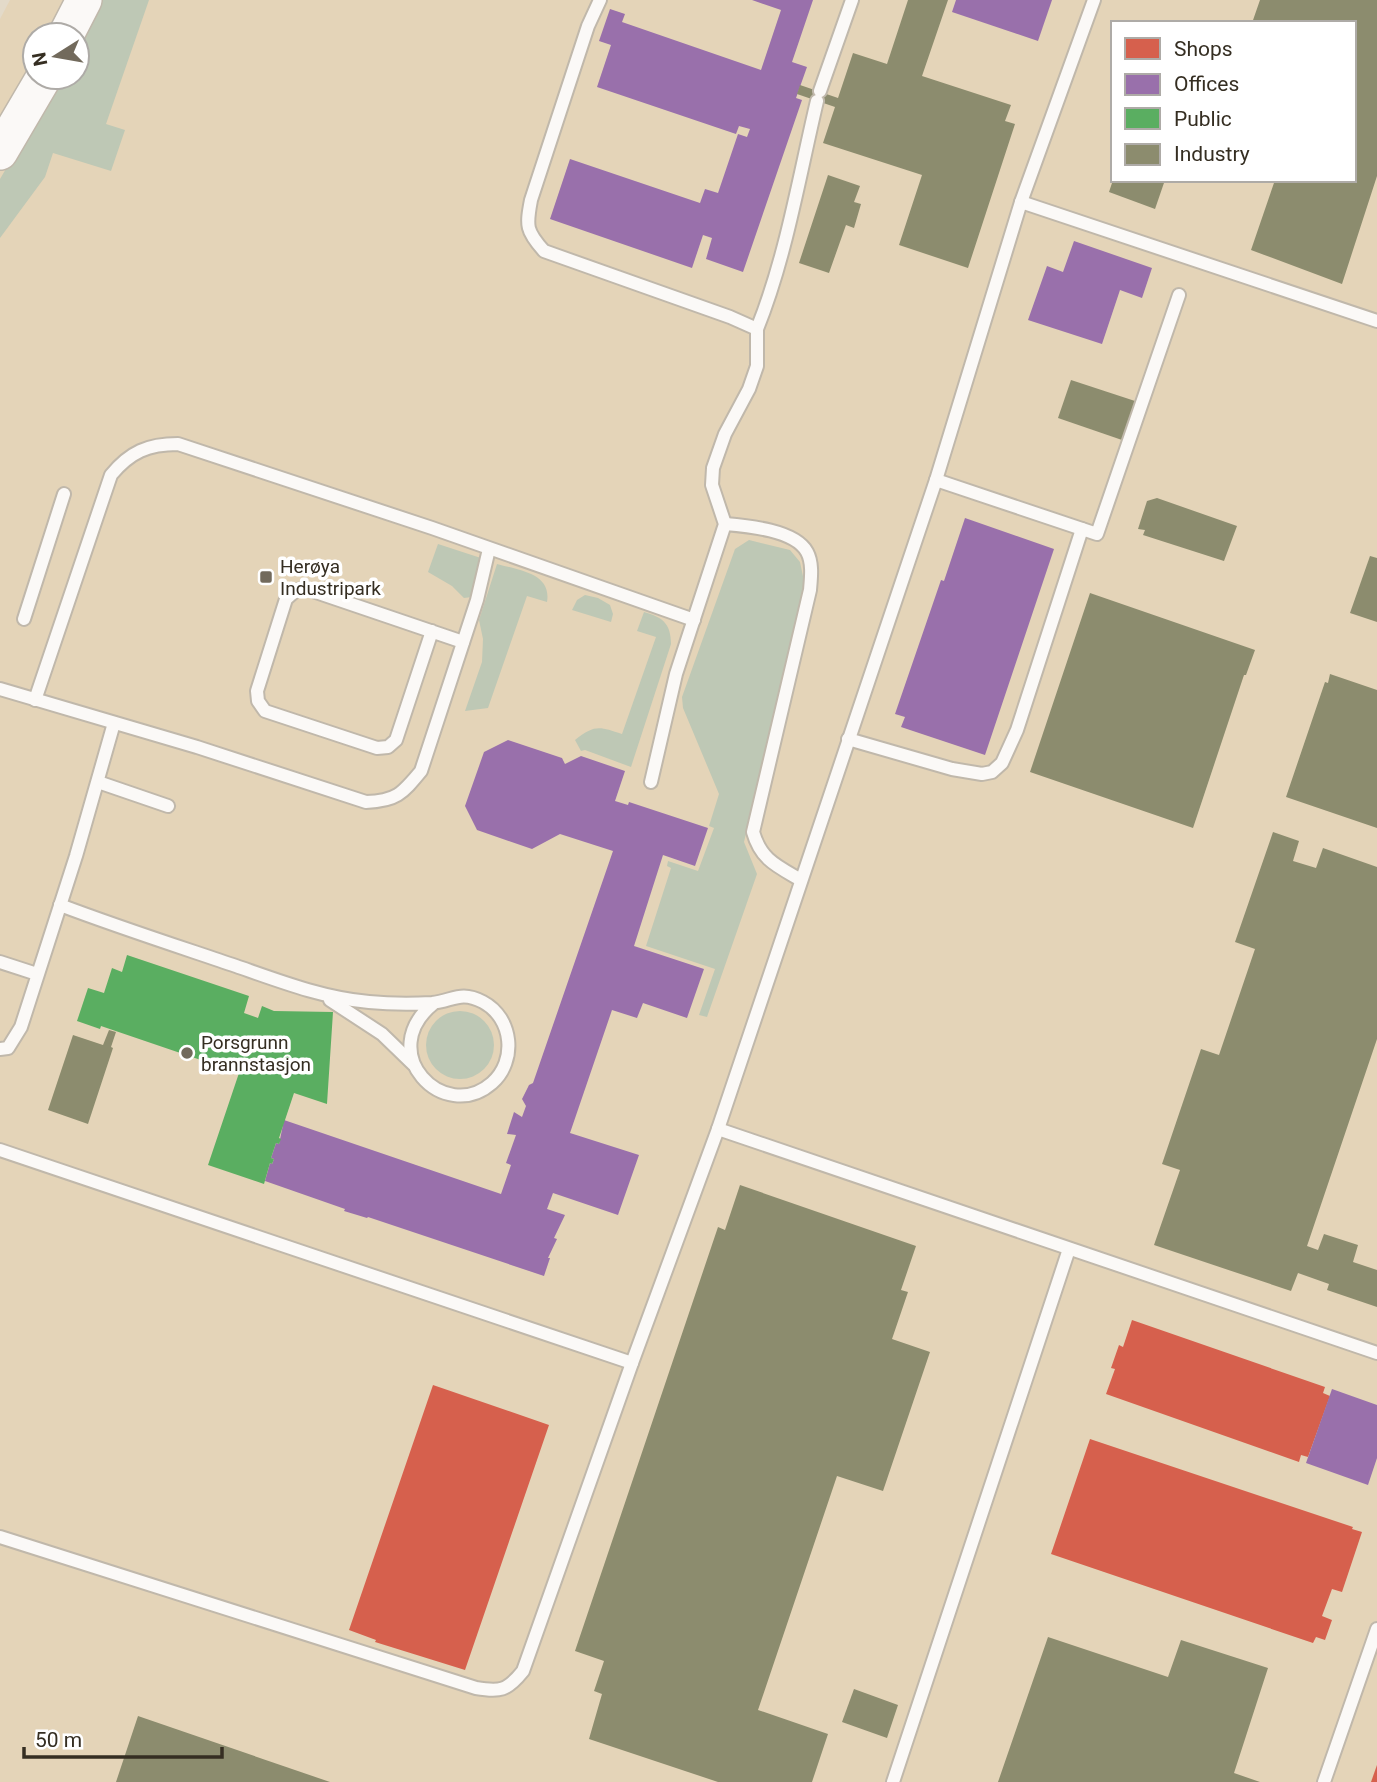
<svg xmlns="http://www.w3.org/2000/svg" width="1377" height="1782" font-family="Roboto,sans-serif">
	<rect width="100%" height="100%" fill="#e3dac9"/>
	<path fill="#e4d4b8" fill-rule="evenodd" d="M10,0H1377V1782H0V19ZM1113,23H1354V180H1113ZM35,35H77V77H35Z"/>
	<g fill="#bec8b5">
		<polygon points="100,0 149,0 106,124 125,130 111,171 53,153 45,177 0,238 0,179 60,77 77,77 77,45"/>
		<polygon points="749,540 790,550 800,562 804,581 792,645 744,842 757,874 707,1017 699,1015 715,969 646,946 671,868 667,866 668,861 698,871 714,828 709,826 719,794 683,708 682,697 735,549"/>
		<polygon points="438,544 487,560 472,597 464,598 452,586 428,572"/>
		<path d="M497,564C518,570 552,573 547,602L527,596L488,708L465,711L482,662L483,639L479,620Z"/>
		<polygon points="585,595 598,598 610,605 613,614 611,622 572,610 577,600"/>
		<path d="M644,612C662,617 671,623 671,644L631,767L585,750L581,751L575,740C595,724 600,727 622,734L656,637L637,631Z"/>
		<circle cx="460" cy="1045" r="34"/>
	</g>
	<g fill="#d6604d">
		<polygon points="1132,1320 1325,1387 1323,1393 1330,1396 1308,1457 1301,1455 1299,1462 1106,1394 1115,1369 1111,1368 1119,1345 1123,1347"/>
		<polygon points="433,1385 549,1425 465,1670 375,1642 376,1640 349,1630"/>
		<polygon points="1090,1439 1353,1527 1352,1529 1362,1532 1342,1592 1332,1589 1322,1616 1332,1620 1325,1640 1316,1637 1313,1643 1051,1554"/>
		<polygon points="1377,1765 1377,1782 1371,1782"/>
	</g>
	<g fill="#9970ab">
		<polygon points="752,0 813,0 792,62 807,67 796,98 802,100 743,272 706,259 712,238 703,235 692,268 550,219 570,159 700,203 705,189 718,193 738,134 747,137 750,129 739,126 736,134 597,87 611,45 599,41 610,9 625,14 622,22 761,70 781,10"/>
		<polygon points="956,0 1052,0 1038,41 952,12"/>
		<polygon points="1074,241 1152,268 1142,298 1120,290 1102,344 1028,320 1047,266 1063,272"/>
		<polygon points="965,518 1054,549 985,755 901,727 905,717 895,714 941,580 944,581"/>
		<polygon points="508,740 562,758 565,764 581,756 625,771 615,801 628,805 629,802 708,828 695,866 663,855 634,946 704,969 687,1018 643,1003 637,1018 612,1010 570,1133 639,1155 618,1215 553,1193 547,1209 565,1215 554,1238 557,1239 548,1258 550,1258 544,1276 368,1217 367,1218 344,1211 345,1209 265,1181 270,1163 272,1164 274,1159 271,1158 276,1143 279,1144 284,1120 501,1194 511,1165 506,1163 516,1135 507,1134 514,1112 522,1117 526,1106 522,1099 529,1085 533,1083 613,851 560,834 532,849 477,830 465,806 484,752"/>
		<polygon points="1332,1389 1377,1405 1377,1458 1368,1485 1306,1463"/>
	</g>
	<polygon fill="#5aae61" points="127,955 249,996 244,1013 258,1018 262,1006 274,1011 333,1012 327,1104 294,1093 279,1138 281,1139 279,1144 276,1143 271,1158 274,1159 272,1164 270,1163 264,1184 208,1165 239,1073 101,1026 100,1029 77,1021 88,988 104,993 112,968 122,972"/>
	<g fill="#8c8c6e">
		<polygon points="908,0 948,0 922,76 1011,105 1005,121 1015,124 968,268 899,245 922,175 823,143 835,107 797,94 800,85 838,98 853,53 887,64"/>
		<polygon points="1260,0 1377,0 1377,176 1342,284 1251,250 1275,180 1354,180 1354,23 1252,23"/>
		<polygon points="828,175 860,186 854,202 861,204 854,228 846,225 829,273 799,263"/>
		<polygon points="1113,180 1165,180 1155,209 1109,192"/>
		<polygon points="1071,380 1135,401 1122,440 1058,418"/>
		<polygon points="1157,498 1237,526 1224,561 1143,535 1145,530 1138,529 1147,501"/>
		<polygon points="1370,556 1377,558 1377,622 1350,613"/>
		<polygon points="1090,593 1255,650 1246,675 1244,675 1193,828 1030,772"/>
		<polygon points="1330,674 1377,690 1377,828 1286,797 1325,682 1328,683"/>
		<polygon points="1273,832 1299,841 1293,861 1316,868 1323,848 1377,867 1377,1039 1307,1246 1318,1250 1324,1234 1358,1245 1353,1262 1377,1270 1377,1307 1327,1290 1329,1284 1298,1273 1291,1291 1154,1245 1180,1170 1162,1164 1201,1049 1219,1055 1255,949 1235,942"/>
		<polygon points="109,1030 116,1032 111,1047 113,1048 88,1124 48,1110 73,1035 103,1045"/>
		<polygon points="740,1185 916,1246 901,1290 908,1292 892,1339 930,1352 883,1491 837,1476 758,1710 828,1734 812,1782 718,1782 589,1739 602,1694 594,1691 604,1661 575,1651 718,1227 725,1230"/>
		<polygon points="1048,1637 1168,1677 1181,1640 1268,1668 1234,1773 1260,1782 998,1782"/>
		<polygon points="854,1689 898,1705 887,1738 842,1722"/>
		<polygon points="138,1716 330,1782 116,1782"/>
	</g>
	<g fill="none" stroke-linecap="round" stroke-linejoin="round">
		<g stroke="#c0b8ab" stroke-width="16">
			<g id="lane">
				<path d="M600,0L588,26L531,200C526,226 526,231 544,251L730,317L757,329V366L749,389L725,434L713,468L712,485L725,524L676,674L651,782"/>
				<polyline points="1094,0 1021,202 936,480 718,1129 1377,1353"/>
				<polyline points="820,91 852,0"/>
				<polyline points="1021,202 1377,321"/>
				<path d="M757,329C786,257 799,177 817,101"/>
				<polyline points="936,480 1097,534 1179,295"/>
				<path d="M725,524C748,526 795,530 807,552C813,563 811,578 810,590L753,832C761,860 777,866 801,880"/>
				<polyline points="24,619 64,494"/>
				<polyline points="432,631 396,740 388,747 377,748 265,711 258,701 257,691 286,599 295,591 304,588 463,642"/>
				<path d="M0,689L197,747L366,802C396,801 402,794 421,771L477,600L489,549"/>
				<path d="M35,700L111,475C130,452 148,444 178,444L432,528L694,620"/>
				<polyline points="848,739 952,769 982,774 992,772 1002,763 1017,730 1082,529"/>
				<polyline points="98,782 168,806"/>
				<path d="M60,905C118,927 177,946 236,966C279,981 323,998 369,1002C390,1004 411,1004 432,1003C453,1001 460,990 483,1002C513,1018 517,1061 492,1083C444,1125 373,1052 434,1003"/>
				<polyline points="0,962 37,974"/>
				<polyline points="330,1000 382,1034 413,1064"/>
				<polyline points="0,1049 8,1048 21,1027 76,856 114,723"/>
				<polyline points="0,1150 632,1363"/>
				<path d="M0,1537L476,1688C500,1692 507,1691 523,1671L632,1363L718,1129"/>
				<polyline points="893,1782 1069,1249"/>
				<polyline points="1324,1782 1377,1629"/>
			</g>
		</g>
		<g stroke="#c0b8ab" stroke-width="38">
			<g id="secondary">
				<polyline points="66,35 84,0"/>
				<polyline points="0,152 44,77"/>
			</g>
		</g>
		<use href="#lane" stroke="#fbf9f7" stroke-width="12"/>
		<use href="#secondary" stroke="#fbf9f7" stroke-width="35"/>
	</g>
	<g fill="#726a5c" stroke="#fff" stroke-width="2.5">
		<rect x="259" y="570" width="14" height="14" rx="3.5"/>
		<circle cx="187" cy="1053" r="7"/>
	</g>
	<g text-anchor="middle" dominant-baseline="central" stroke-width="7" stroke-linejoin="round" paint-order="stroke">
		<g font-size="19" fill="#352e22" stroke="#fff" text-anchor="start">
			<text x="280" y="566">Herøya<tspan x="280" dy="22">Industripark</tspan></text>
			<text x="201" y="1042">Porsgrunn<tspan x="201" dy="22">brannstasjon</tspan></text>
		</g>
	</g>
	<rect x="1111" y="21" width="245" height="161" fill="#ffffff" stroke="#aeaba7" stroke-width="2"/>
	<rect x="1125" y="38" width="35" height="21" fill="#d6604d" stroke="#aeaba7" stroke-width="2"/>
	<text x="1174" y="56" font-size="21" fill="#352e22">Shops</text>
	<rect x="1125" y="74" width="35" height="21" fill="#9970ab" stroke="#aeaba7" stroke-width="2"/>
	<text x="1174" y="91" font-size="21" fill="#352e22">Offices</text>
	<rect x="1125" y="108" width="35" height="21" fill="#5aae61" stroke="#aeaba7" stroke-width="2"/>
	<text x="1174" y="126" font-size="21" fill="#352e22">Public</text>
	<rect x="1125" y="144" width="35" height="21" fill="#8c8c6e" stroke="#aeaba7" stroke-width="2"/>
	<text x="1174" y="161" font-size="21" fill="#352e22">Industry</text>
	<g transform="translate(56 56) rotate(259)"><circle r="33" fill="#ffffff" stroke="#aeaba7" stroke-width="2"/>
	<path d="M0-5L12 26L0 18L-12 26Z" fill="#726a5c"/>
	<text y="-10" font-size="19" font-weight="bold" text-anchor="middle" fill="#352e22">N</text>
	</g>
	<path d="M24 1747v10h198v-10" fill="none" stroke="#352e22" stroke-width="3.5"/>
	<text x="35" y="1747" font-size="21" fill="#352e22" stroke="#ffffff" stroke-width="5" paint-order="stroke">50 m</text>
</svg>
